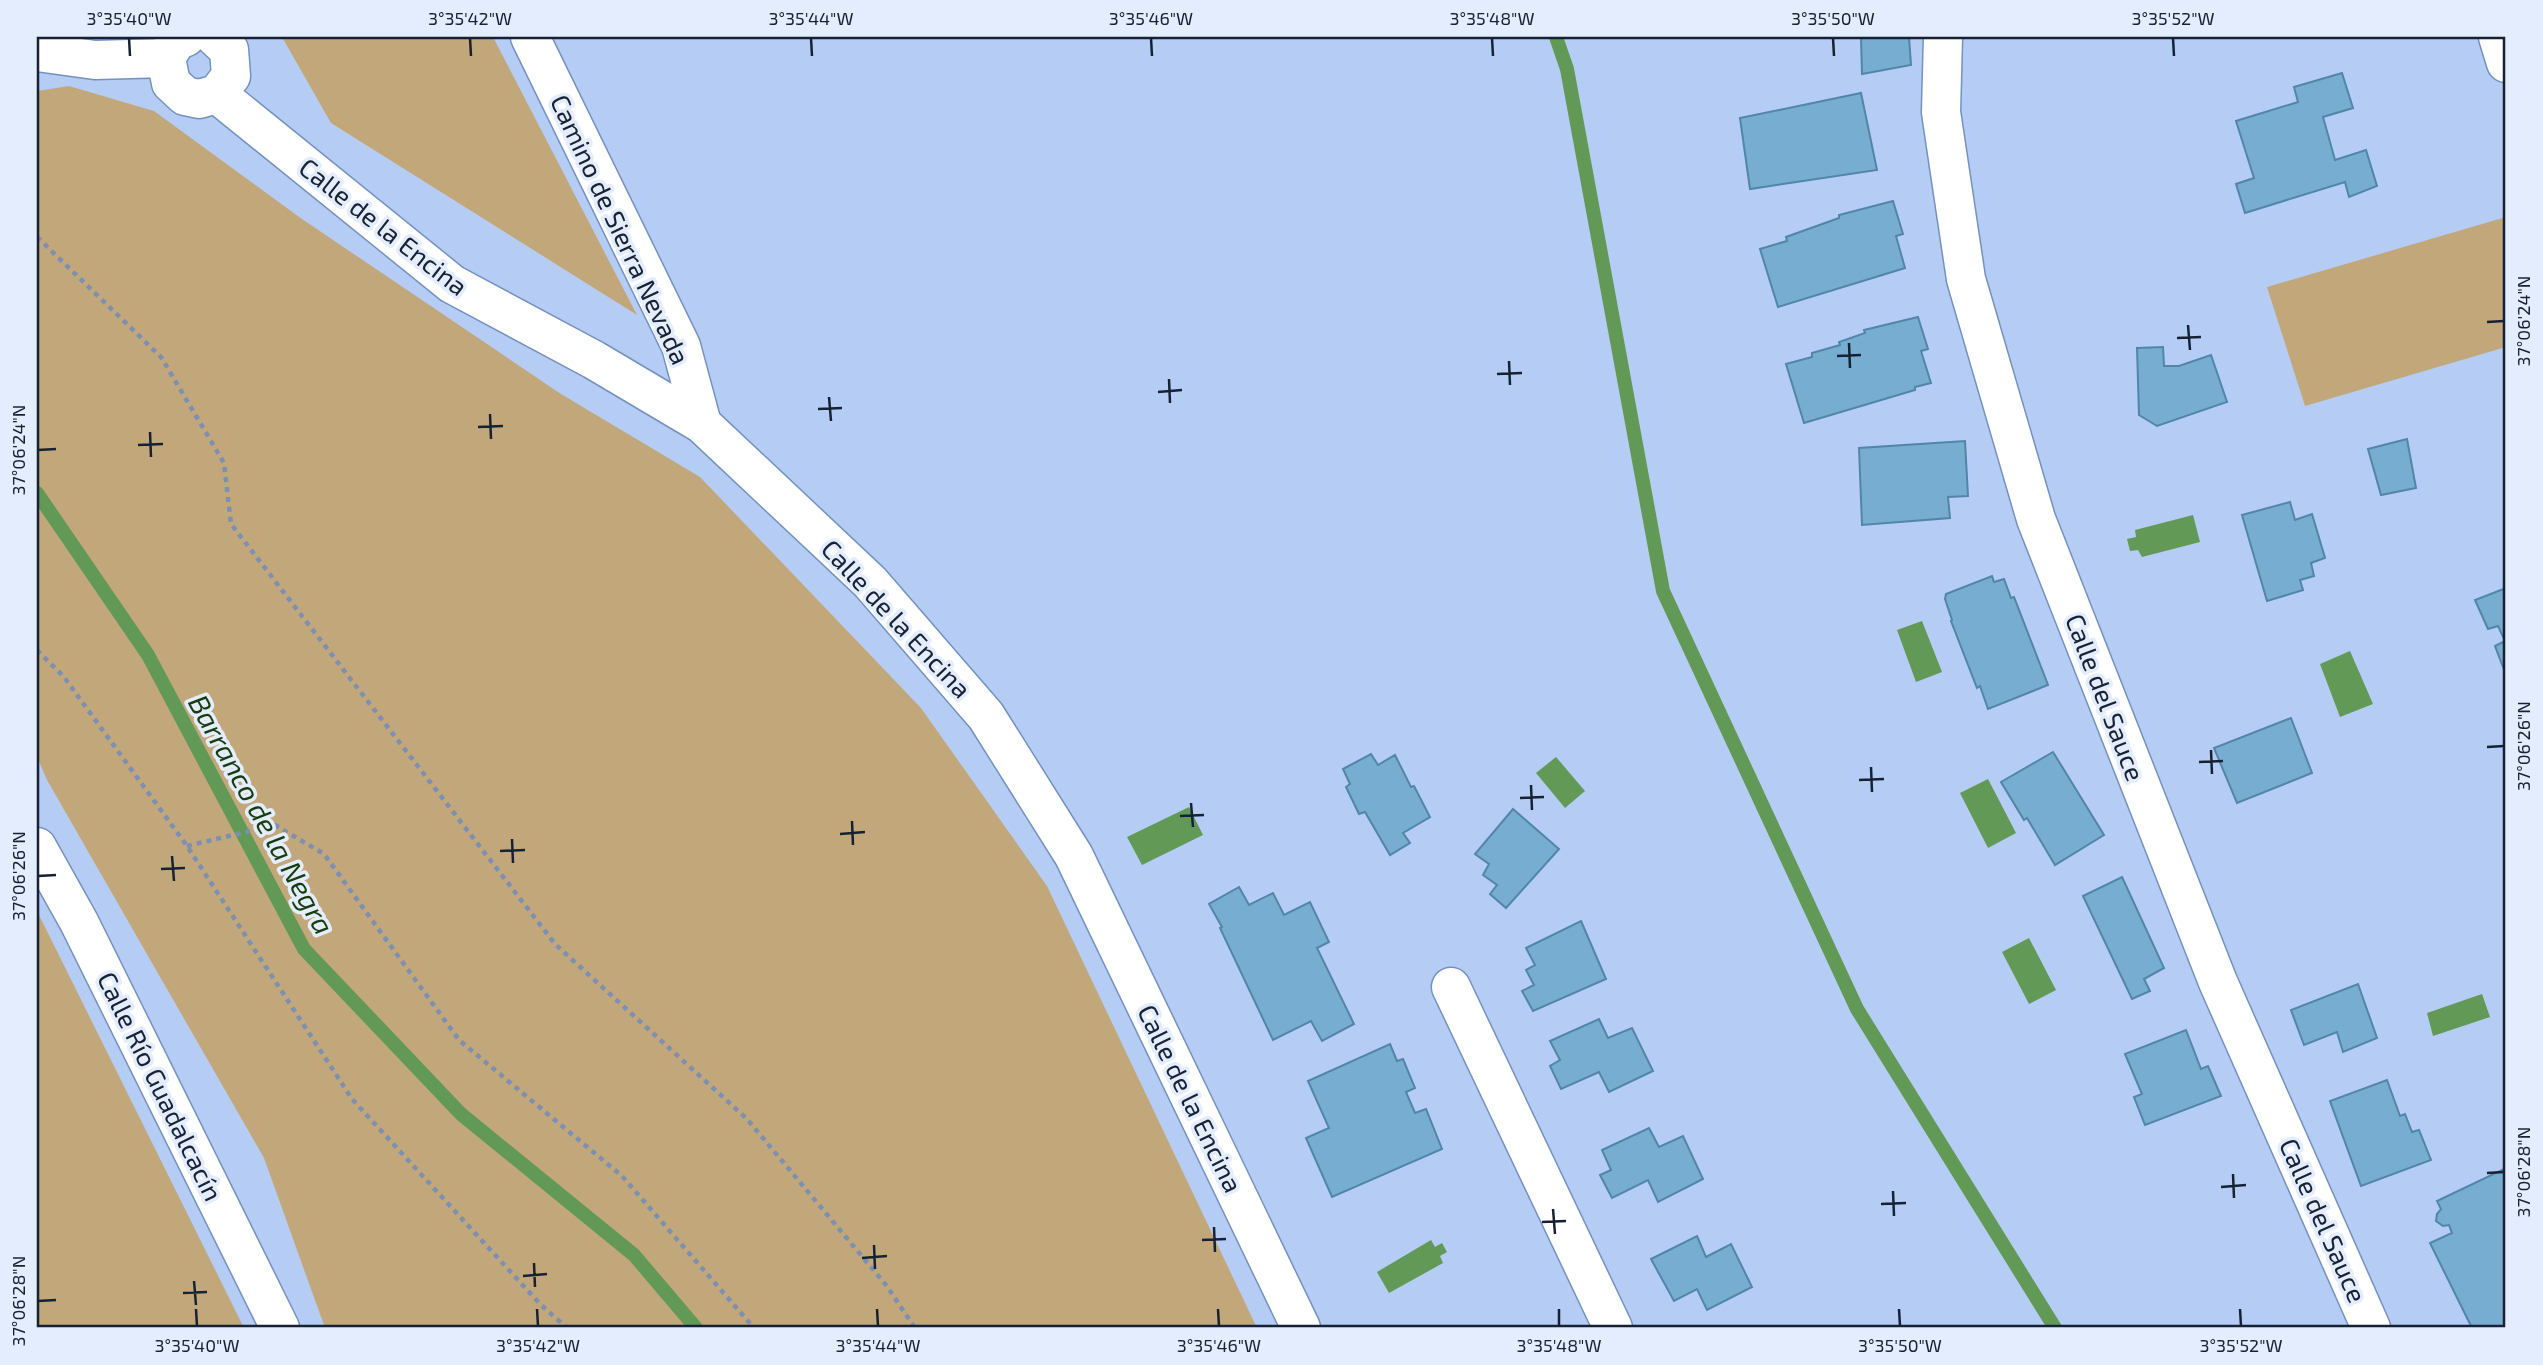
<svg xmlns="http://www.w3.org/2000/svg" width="2543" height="1365" font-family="'Exo 2',sans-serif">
	<rect width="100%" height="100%" fill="#b5cdf5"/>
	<g fill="#c2a77a">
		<polygon points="282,37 493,37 637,315 331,123"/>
		<polygon points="69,86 154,111 302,219 561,394 700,477 921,708 1047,886 1257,1328 325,1328 264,1158 47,780 37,757 37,91"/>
		<polygon points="2506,217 2506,347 2305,406 2267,287"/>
		<polygon points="37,911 244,1328 37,1328"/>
	</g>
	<g fill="#629957">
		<polygon points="2193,515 2200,542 2142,557 2138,550 2130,551 2127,539 2136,537 2135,530"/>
		<polygon points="1922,621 1942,672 1916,682 1897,630"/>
		<polygon points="2350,651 2373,704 2340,717 2320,664"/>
		<polygon points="1556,757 1585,791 1565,808 1536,773"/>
		<polygon points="1988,779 2016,833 1988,848 1960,793"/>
		<polygon points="1189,807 1203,835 1142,865 1127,837"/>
		<polygon points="2029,938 2056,990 2029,1004 2002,952"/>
		<polygon points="2482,994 2490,1017 2433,1036 2427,1013"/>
		<polygon points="1431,1240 1435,1247 1442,1243 1447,1252 1440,1256 1443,1263 1389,1293 1377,1272"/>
	</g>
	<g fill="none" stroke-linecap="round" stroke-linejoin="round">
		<g stroke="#629957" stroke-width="14">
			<polyline points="1556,37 1567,69 1663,591 1857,1009 2055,1328"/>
			<polyline points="37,493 148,655 304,949 461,1114 634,1255 696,1328"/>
		</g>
	</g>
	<g fill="#78add2" stroke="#5185a9" stroke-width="2">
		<polygon points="1861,37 1909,37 1911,65 1862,74"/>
		<polygon points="2342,73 2353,108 2323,117 2335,160 2366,150 2377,186 2349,197 2345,182 2245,213 2236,184 2254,178 2236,121 2298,102 2294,87"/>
		<polygon points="1861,93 1877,170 1750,189 1740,118"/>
		<polygon points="1893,201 1903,234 1896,236 1905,268 1778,307 1760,249 1787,241 1786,237 1839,218 1839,215"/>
		<polygon points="1918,317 1928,349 1921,351 1931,383 1915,387 1915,390 1804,423 1786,364 1812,357 1812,353 1840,345 1839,342 1865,333 1864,330"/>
		<polygon points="2163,347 2164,366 2179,366 2211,355 2227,402 2157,426 2139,415 2137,348"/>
		<polygon points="2407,439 2416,488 2381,495 2368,449"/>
		<polygon points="1965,441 1968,496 1948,497 1950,518 1862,525 1859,448"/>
		<polygon points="2290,502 2295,520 2312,514 2325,558 2311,563 2314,576 2300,580 2303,590 2267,601 2242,515"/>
		<polygon points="1992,576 1994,582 2004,579 2011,598 2014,597 2048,685 1988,709 1980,686 1977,688 1951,621 1952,620 1945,599 1946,594"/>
		<polygon points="2506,588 2506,675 2495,646 2505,641 2498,626 2488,629 2475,600"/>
		<polygon points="2291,718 2312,773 2237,803 2214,748"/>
		<polygon points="2053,752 2104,835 2055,865 2027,818 2024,820 2001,782"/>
		<polygon points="1371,754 1378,765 1395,755 1411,787 1414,786 1430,817 1403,833 1410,843 1390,855 1365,812 1359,814 1346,787 1350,784 1343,769"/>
		<polygon points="1513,809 1559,849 1506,908 1490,894 1497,885 1483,875 1489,864 1475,854"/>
		<polygon points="2122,877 2164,968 2144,979 2150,991 2132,999 2083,896"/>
		<polygon points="1239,887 1249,905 1273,893 1284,915 1310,902 1329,942 1317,948 1354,1024 1322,1041 1311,1021 1273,1040 1220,928 1222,927 1209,904"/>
		<polygon points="1581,921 1606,979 1533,1011 1522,991 1534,985 1526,970 1535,965 1526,948"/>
		<polygon points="2358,984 2377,1038 2343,1052 2337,1032 2304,1045 2291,1010"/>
		<polygon points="1599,1019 1608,1038 1632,1028 1653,1071 1609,1092 1599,1072 1561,1089 1550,1066 1560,1060 1550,1041"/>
		<polygon points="2186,1030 2201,1069 2208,1066 2221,1096 2145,1125 2134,1097 2142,1094 2125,1054"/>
		<polygon points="1390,1044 1397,1061 1403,1059 1415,1088 1406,1092 1415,1113 1426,1109 1442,1149 1332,1197 1306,1138 1329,1128 1308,1081"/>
		<polygon points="2387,1080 2400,1116 2405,1114 2412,1132 2419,1130 2431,1160 2361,1186 2330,1101"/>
		<polygon points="1649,1128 1659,1147 1683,1136 1703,1179 1658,1202 1648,1180 1612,1198 1600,1175 1611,1170 1602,1150"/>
		<polygon points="2506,1168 2506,1325 2499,1328 2472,1328 2430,1243 2452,1233 2449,1225 2443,1226 2436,1221 2437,1214 2441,1209 2437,1201"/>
		<polygon points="1697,1236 1706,1257 1731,1244 1752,1287 1707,1310 1697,1289 1674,1301 1651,1259"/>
	</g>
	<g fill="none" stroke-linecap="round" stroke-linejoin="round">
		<g stroke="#7491c0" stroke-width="41">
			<g id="street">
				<polyline points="186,37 176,41 166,58 171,83 185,96 199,99 217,94 231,76 229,50 215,37"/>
				<polyline points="530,37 681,346 702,424"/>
				<polyline points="1943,37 1941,112 1966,279 2036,519 2218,982 2371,1328"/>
				<polyline points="2498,37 2506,63"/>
				<polyline points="37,52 95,60 166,58"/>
				<polyline points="217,94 452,284 594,360 702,424 870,582 986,716 1074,856 1301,1328"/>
				<polyline points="37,847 79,922 280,1328"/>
				<polyline points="1451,987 1613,1328"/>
			</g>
		</g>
		<g stroke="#7d90b1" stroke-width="4.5" stroke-dasharray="5 5" stroke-linecap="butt">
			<polyline points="37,237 161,357 224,463 231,524 555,944 747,1119 886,1285 915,1328"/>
			<polyline points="37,650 64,677 187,846 352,1099 541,1305 567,1328"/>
			<polyline points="187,846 275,825 324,854 459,1040 622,1176 754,1328"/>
		</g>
		<use href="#street" stroke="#fff" stroke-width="38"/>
	</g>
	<path fill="none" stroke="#162134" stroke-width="2.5" d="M129,38L130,56M470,38L471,56M811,38L812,56M1151,38L1152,56M1492,38L1493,56M1833,38L1834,56M2173,38L2174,56M2487,322L2504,321M2188,325L2190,350M2177,338L2201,337M1849,343L1850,368M1837,356L1861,355M1509,361L1510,385M1497,374L1522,373M1169,379L1170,403M1158,392L1182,390M829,397L831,421M818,409L842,408M490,414L491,439M478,427L503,426M150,432L151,457M138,445L163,444M38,450L56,449M2487,747L2504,746M2211,750L2212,774M2199,762L2223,761M1871,767L1872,792M1859,780L1884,779M1531,785L1532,810M1520,798L1544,797M1191,803L1193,827M1180,816L1204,815M852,821L853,845M840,834L865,832M512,839L513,863M500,851L525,850M172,856L174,881M161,869L185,868M38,876L56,875M2487,1173L2504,1172M2233,1174L2234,1198M2221,1187L2246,1185M1893,1191L1894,1216M1881,1204L1906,1203M1553,1209L1555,1234M1542,1222L1566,1221M1214,1227L1215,1252M1202,1240L1226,1239M874,1245L875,1269M862,1258L887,1256M534,1263L535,1287M523,1276L547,1274M194,1281L196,1305M183,1293L207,1292M38,1301L56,1300M196,1309L197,1326M537,1309L538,1326M877,1309L878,1326M1218,1309L1219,1326M1559,1309V1326M1899,1309L1900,1326M2240,1309L2241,1326"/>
	<g text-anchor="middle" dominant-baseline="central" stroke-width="7" stroke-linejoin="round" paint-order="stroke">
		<g font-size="26" fill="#162134" stroke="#e4edfd">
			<text transform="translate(384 226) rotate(38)">Calle de la Encina</text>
			<text transform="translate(621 229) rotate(65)">Camino de Sierra Nevada</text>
			<text transform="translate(897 618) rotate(47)">Calle de la Encina</text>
			<text transform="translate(2106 697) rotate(69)">Calle del Sauce</text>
			<text transform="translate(161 1086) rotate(64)">Calle Río Guadalcacín</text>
			<text transform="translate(1191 1098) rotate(64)">Calle de la Encina</text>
			<text transform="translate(2324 1220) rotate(66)">Calle del Sauce</text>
		</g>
		<g font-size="28" font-style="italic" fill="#163c0e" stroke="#e4edfd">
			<text transform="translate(262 814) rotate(61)">Barranco de la Negra</text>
		</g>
	</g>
	<rect width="2543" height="1365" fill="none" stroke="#e4edfd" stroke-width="77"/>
	<rect x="38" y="38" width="2466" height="1288" fill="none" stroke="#162134" stroke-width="2.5"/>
	<g font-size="18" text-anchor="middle" fill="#162134">
		<text x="129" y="25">3°35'40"W</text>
		<text x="470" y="25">3°35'42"W</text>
		<text x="811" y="25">3°35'44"W</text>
		<text x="1151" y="25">3°35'46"W</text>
		<text x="1492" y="25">3°35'48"W</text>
		<text x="1833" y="25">3°35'50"W</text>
		<text x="2173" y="25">3°35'52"W</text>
		<text transform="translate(2524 321) rotate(-90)" y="6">37°06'24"N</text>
		<text transform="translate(19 450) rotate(-90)" y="6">37°06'24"N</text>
		<text transform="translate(2524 746) rotate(-90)" y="6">37°06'26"N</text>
		<text transform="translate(19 876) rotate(-90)" y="6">37°06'26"N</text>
		<text transform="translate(2524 1172) rotate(-90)" y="6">37°06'28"N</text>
		<text transform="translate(19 1301) rotate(-90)" y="6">37°06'28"N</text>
		<text x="197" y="1352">3°35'40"W</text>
		<text x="538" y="1352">3°35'42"W</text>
		<text x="878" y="1352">3°35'44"W</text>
		<text x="1219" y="1352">3°35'46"W</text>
		<text x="1559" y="1352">3°35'48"W</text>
		<text x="1900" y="1352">3°35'50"W</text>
		<text x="2241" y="1352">3°35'52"W</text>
	</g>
</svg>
